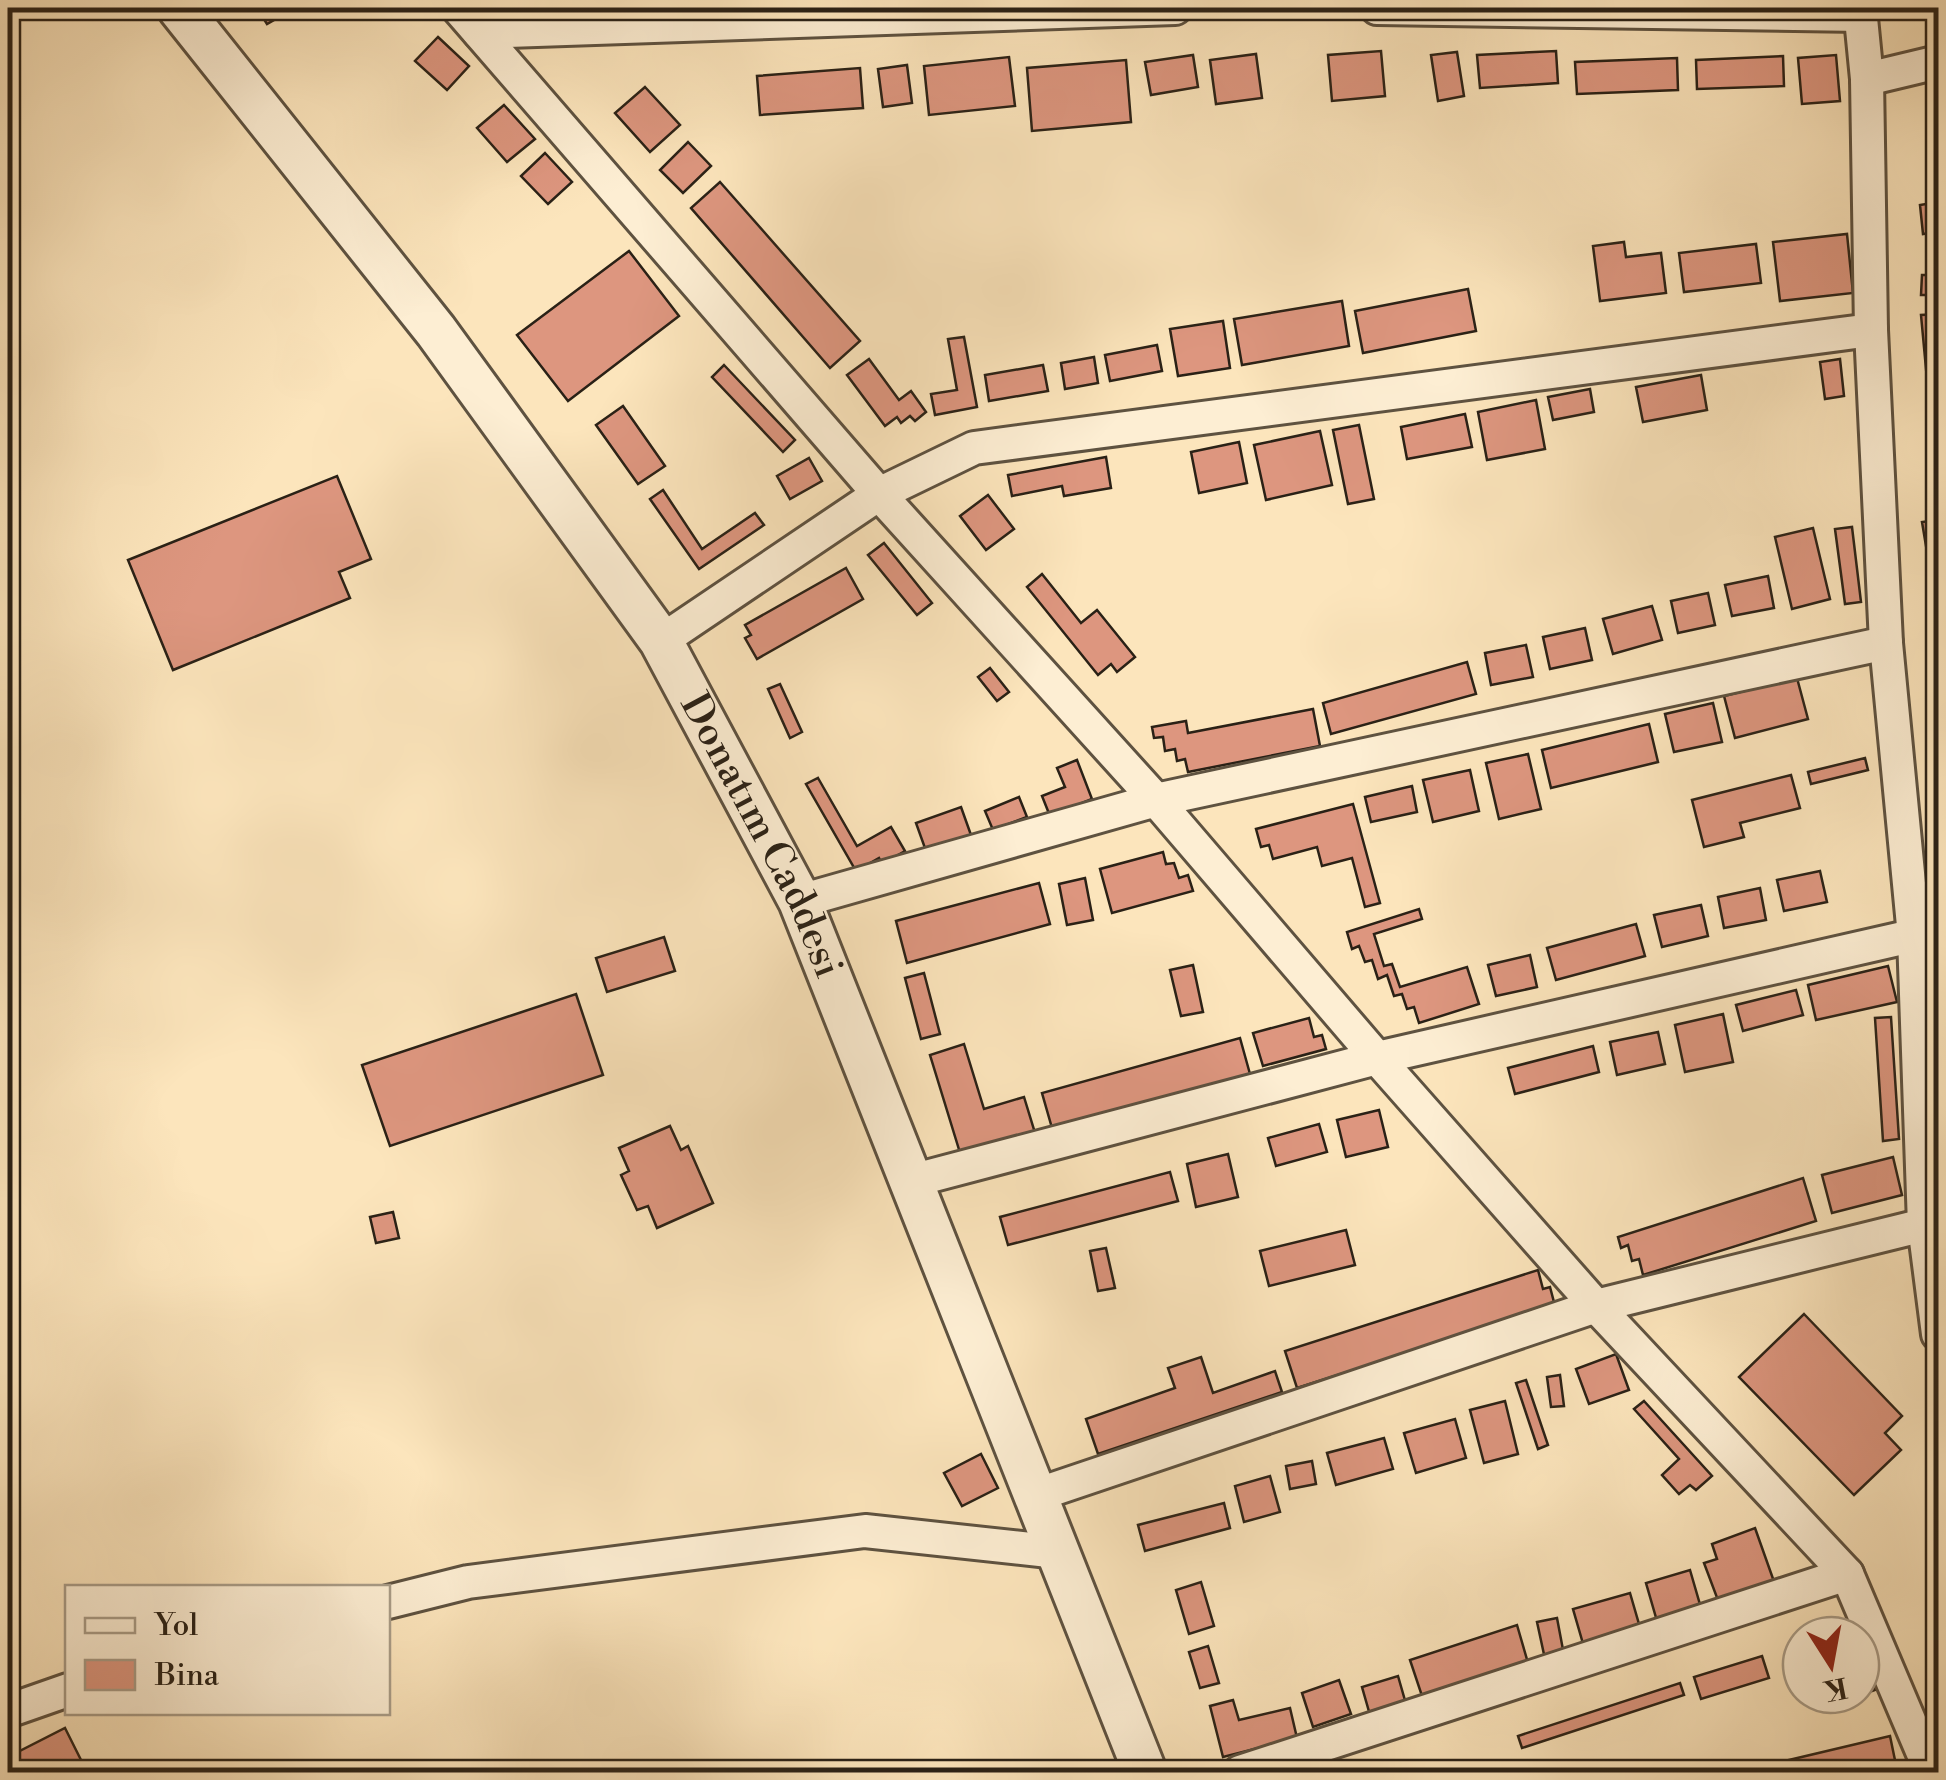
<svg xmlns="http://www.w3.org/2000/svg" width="1946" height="1780" font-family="'Libre Bodoni',serif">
	<rect width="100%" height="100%" fill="#fce5bc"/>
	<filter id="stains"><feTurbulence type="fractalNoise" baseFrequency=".002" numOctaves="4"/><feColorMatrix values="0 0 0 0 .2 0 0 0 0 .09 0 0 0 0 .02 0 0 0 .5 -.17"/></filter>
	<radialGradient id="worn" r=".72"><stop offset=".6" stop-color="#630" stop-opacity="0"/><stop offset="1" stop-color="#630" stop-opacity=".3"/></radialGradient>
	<g fill="#dd967f" stroke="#2a2116" stroke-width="2.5">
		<polygon points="257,8 295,8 267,24"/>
		<polygon points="438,37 469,66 447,90 415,61"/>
		<polygon points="1381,51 1385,96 1332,101 1328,55"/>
		<polygon points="1556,51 1558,83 1480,88 1477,55"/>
		<polygon points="1457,52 1464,96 1438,101 1431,55"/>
		<polygon points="1256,54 1262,98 1216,104 1210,60"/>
		<polygon points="1193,55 1198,87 1151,95 1145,62"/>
		<polygon points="1836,55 1840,101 1802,104 1798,58"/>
		<polygon points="1783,56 1784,86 1697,89 1696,60"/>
		<polygon points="1009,57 1015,106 929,115 924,66"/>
		<polygon points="1677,58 1678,90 1577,94 1575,62"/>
		<polygon points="1126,60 1131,122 1032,131 1027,68"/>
		<polygon points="907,65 912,103 883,107 878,69"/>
		<polygon points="860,68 863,108 760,115 757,76"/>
		<polygon points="645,87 680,125 650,152 615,113"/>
		<polygon points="504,105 535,139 507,162 477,128"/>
		<polygon points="688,142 711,166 683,193 660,170"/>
		<polygon points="545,153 572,182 548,204 521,176"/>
		<polygon points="720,182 860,341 830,368 691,208"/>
		<polygon points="1938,202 1938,232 1923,234 1920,205"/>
		<polygon points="1847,234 1853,293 1780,301 1773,242"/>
		<polygon points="1624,242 1626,257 1661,253 1666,293 1600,301 1593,246"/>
		<polygon points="1756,244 1761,283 1684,292 1679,253"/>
		<polygon points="629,251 679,316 568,401 517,335"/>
		<polygon points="1922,275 1938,275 1938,295 1921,295"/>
		<polygon points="1468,289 1476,331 1363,353 1355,311"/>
		<polygon points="1342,301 1349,346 1242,365 1234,319"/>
		<polygon points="1938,314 1938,400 1929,401 1921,315"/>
		<polygon points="1223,321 1230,368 1178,376 1170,329"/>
		<polygon points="964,337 977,407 935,415 931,394 957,390 948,339"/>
		<polygon points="1157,345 1162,371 1110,381 1105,355"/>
		<polygon points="1094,357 1098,383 1065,389 1061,363"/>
		<polygon points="869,359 899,400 911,391 926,412 915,421 910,416 901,423 897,417 885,426 847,375"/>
		<polygon points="1840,359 1844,396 1825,399 1820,362"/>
		<polygon points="724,365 795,440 783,452 712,377"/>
		<polygon points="1043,365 1048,391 989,401 985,375"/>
		<polygon points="1701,375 1707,410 1643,422 1636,387"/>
		<polygon points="1590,389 1594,412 1553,420 1548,397"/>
		<polygon points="1536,400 1545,449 1487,460 1478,412"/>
		<polygon points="623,406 665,466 638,484 596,425"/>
		<polygon points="1465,414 1472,447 1407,459 1401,427"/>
		<polygon points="1359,425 1374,499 1348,504 1333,430"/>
		<polygon points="1320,431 1332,485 1266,500 1254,445"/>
		<polygon points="1239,442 1247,483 1199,493 1191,452"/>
		<polygon points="1106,457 1111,488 1064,496 1062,486 1012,496 1008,475"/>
		<polygon points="809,458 822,481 790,499 777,476"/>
		<polygon points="337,476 371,559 339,572 350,598 173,670 128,560"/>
		<polygon points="663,490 702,549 755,513 764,525 699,569 650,499"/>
		<polygon points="988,495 1014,529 986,550 960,516"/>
		<polygon points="1938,520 1938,563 1929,564 1922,522"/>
		<polygon points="1852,527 1861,602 1845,604 1835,529"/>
		<polygon points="1813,528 1830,599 1792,609 1775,537"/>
		<polygon points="884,543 932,603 917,615 868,555"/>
		<polygon points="846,568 863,599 757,659 745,638 751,635 745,625"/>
		<polygon points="1042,574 1081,623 1097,610 1135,657 1117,672 1111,664 1098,675 1027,587"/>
		<polygon points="1768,576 1774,608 1732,616 1725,585"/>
		<polygon points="1708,593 1715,625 1678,633 1671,601"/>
		<polygon points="1652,606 1662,640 1613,654 1603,619"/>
		<polygon points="1585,628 1592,660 1550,669 1543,637"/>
		<polygon points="1526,645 1533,677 1491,685 1485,653"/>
		<polygon points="1467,662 1476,694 1331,734 1323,703"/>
		<polygon points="990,668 1009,692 997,701 978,677"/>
		<polygon points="1797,678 1808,719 1735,738 1724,696"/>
		<polygon points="780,684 802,732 790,738 768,689"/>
		<polygon points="1713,703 1722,742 1674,752 1665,714"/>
		<polygon points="1313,709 1320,746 1188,772 1185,759 1177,761 1175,749 1165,751 1163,737 1154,738 1152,727 1186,721 1188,733"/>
		<polygon points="1649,724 1658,762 1551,788 1542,750"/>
		<polygon points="1528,754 1541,809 1499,819 1486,763"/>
		<polygon points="1865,758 1868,770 1811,784 1808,772"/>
		<polygon points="1077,760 1092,799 1050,816 1042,796 1065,787 1057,768"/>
		<polygon points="1470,770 1479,811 1433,822 1423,780"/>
		<polygon points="1791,775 1800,808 1740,823 1744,837 1704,847 1692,800"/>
		<polygon points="818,778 857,846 891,827 905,851 882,864 879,858 856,871 806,784"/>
		<polygon points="1412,786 1417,812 1371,822 1365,797"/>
		<polygon points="1019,797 1027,817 993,830 985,811"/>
		<polygon points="1353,804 1380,903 1365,907 1352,858 1322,866 1317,847 1273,859 1269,845 1261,847 1256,829"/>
		<polygon points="961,807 971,835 926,851 916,823"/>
		<polygon points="1163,852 1166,864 1174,863 1179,878 1188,875 1193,891 1112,913 1100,869"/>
		<polygon points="1820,871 1827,902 1784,911 1777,880"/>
		<polygon points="1085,878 1093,920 1067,925 1059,884"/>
		<polygon points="1039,883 1050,924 907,963 896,921"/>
		<polygon points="1760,888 1766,920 1724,928 1718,897"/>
		<polygon points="1701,905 1708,936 1662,947 1654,915"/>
		<polygon points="1419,909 1422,919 1374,934 1384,966 1392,964 1400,987 1467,967 1479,1004 1419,1023 1414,1007 1407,1009 1402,994 1394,996 1387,975 1378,979 1372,960 1365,962 1359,946 1352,949 1347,932"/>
		<polygon points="1636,924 1645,956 1556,980 1547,948"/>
		<polygon points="664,937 675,971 607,992 596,958"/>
		<polygon points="1530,955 1537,987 1496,996 1488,965"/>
		<polygon points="1193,965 1203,1012 1181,1016 1170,970"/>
		<polygon points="1888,966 1897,1002 1816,1020 1808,985"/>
		<polygon points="924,973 940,1034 921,1039 905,978"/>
		<polygon points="1796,990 1803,1015 1743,1031 1736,1005"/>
		<polygon points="576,994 603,1075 390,1146 362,1065"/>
		<polygon points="1723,1014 1733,1062 1685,1072 1675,1025"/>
		<polygon points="1891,1017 1899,1139 1883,1141 1875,1018"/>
		<polygon points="1309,1018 1314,1037 1322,1035 1326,1049 1263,1066 1253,1033"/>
		<polygon points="1658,1032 1665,1064 1617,1075 1610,1042"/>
		<polygon points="1240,1038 1250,1074 1052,1128 1042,1093"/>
		<polygon points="964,1044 984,1109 1024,1097 1035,1133 961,1156 930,1055"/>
		<polygon points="1593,1046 1599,1072 1515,1094 1508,1068"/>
		<polygon points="1379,1110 1388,1147 1346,1157 1337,1120"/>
		<polygon points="1319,1124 1327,1152 1276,1166 1268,1138"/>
		<polygon points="670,1126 681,1150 688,1146 713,1203 657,1228 648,1206 637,1210 621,1175 629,1171 619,1148"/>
		<polygon points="1228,1154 1238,1197 1196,1207 1187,1164"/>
		<polygon points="1893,1157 1902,1195 1832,1213 1822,1175"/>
		<polygon points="1170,1172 1178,1201 1008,1245 1000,1217"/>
		<polygon points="1803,1178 1816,1221 1643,1275 1639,1259 1632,1261 1628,1245 1621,1248 1618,1237"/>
		<polygon points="393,1212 399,1238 376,1243 370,1217"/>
		<polygon points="1346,1230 1355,1265 1269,1286 1260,1251"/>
		<polygon points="1106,1248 1115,1288 1098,1291 1090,1251"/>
		<polygon points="1538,1270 1543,1289 1550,1287 1555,1306 1297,1388 1285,1351"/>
		<polygon points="1804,1314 1902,1416 1885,1433 1901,1450 1854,1495 1739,1377"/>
		<polygon points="1616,1354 1629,1390 1589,1404 1576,1369"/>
		<polygon points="1201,1357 1213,1393 1275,1371 1282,1392 1098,1454 1086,1419 1175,1388 1168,1368"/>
		<polygon points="1560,1375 1564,1406 1551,1407 1547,1377"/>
		<polygon points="1526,1380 1548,1445 1538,1449 1516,1383"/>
		<polygon points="1505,1401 1518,1454 1484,1463 1470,1410"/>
		<polygon points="1644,1401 1712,1476 1696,1490 1690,1485 1679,1494 1662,1475 1679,1459 1634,1409"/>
		<polygon points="1455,1419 1466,1458 1416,1473 1404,1433"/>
		<polygon points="1384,1438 1393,1469 1336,1485 1327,1453"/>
		<polygon points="981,1454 998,1488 962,1506 944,1473"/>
		<polygon points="1312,1461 1316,1484 1290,1489 1286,1466"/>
		<polygon points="1270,1476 1280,1512 1244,1522 1235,1486"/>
		<polygon points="1224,1503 1230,1528 1145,1551 1138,1525"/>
		<polygon points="1755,1528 1777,1590 1722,1611 1704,1563 1717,1559 1712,1544"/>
		<polygon points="1690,1570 1701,1608 1657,1621 1646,1583"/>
		<polygon points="1201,1582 1214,1626 1189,1634 1176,1590"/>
		<polygon points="1630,1593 1641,1631 1584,1647 1573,1609"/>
		<polygon points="1557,1618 1564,1655 1545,1659 1537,1622"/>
		<polygon points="1517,1625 1528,1663 1422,1696 1410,1660"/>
		<polygon points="1861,1641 1875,1690 1861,1695"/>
		<polygon points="1208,1646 1219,1683 1200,1688 1189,1652"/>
		<polygon points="1762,1656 1769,1678 1701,1699 1694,1677"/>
		<polygon points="1398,1676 1406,1704 1370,1715 1362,1687"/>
		<polygon points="1339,1680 1351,1714 1313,1727 1302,1693"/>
		<polygon points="1680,1683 1684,1695 1522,1748 1518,1736"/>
		<polygon points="1828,1695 1860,1695 1830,1704"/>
		<polygon points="1233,1700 1239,1720 1290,1708 1297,1738 1223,1757 1210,1706"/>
		<polygon points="65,1728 87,1772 8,1772 8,1757"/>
		<polygon points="1890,1736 1896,1765 1863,1772 1792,1772 1789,1760"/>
	</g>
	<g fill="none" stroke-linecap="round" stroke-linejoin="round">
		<g stroke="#5e5240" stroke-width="38">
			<g id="minor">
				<polyline points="458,8 879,494 1156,800 1377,1058 1596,1306 1847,1574 1931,1772"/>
				<polyline points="1377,8 1861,15"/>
				<polyline points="1860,8 1867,79 1871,330 1886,643 1914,936 1924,1225 1938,1334"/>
				<polyline points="479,32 1175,8"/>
				<polyline points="1867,79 1938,62"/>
				<polyline points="661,641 879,494 974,448 1871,330"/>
				<polyline points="800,901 1156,800 1886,643"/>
				<polyline points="911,1181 1377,1058 1938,930"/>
				<polyline points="1036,1495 1596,1306 1924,1225"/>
				<polyline points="388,1602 468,1582 865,1531 1058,1552"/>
				<polyline points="8,1711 68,1690"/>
				<polyline points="1240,1772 1847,1574"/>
			</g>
		</g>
		<g stroke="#5e5240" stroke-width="48">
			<g id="tertiary">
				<path id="s1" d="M179,8L436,331L661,641L800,901L1145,1772"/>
			</g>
		</g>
		<use href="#minor" stroke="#fdeed3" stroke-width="32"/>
		<use href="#tertiary" stroke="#fdeed3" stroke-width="42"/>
	</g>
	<g text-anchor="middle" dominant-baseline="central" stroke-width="8" stroke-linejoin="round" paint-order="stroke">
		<g font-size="40" fill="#2a2116" stroke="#fdeed3">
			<text stroke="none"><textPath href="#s1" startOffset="1015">Donatım Caddesi</textPath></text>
		</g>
	</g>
	<rect width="1946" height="1780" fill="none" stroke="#fce5bc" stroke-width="40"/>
	<rect x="10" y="10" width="1926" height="1760" fill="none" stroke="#2a2116" stroke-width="5"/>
	<rect x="20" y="20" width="1906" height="1740" fill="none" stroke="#2a2116" stroke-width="2.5"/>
	<rect x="65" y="1585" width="325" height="130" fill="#fdeed3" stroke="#a99c87" stroke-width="2.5"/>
	<rect x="85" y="1618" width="50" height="15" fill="#fdeed3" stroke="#a99c87" stroke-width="2.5"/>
	<text x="155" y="1635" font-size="30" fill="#2a2116">Yol</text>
	<rect x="85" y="1660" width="50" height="30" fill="#dd967f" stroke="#a99c87" stroke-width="2.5"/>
	<text x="155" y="1685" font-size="30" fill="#2a2116">Bina</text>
	<g transform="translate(1831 1665) rotate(169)"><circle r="48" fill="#fdeed3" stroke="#a99c87" stroke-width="2.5"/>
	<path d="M0-8L18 38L0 25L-18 38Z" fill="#8f2418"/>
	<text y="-15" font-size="28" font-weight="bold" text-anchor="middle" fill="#2a2116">K</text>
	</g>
	<rect width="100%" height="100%" filter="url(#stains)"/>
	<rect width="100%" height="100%" fill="url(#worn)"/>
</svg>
